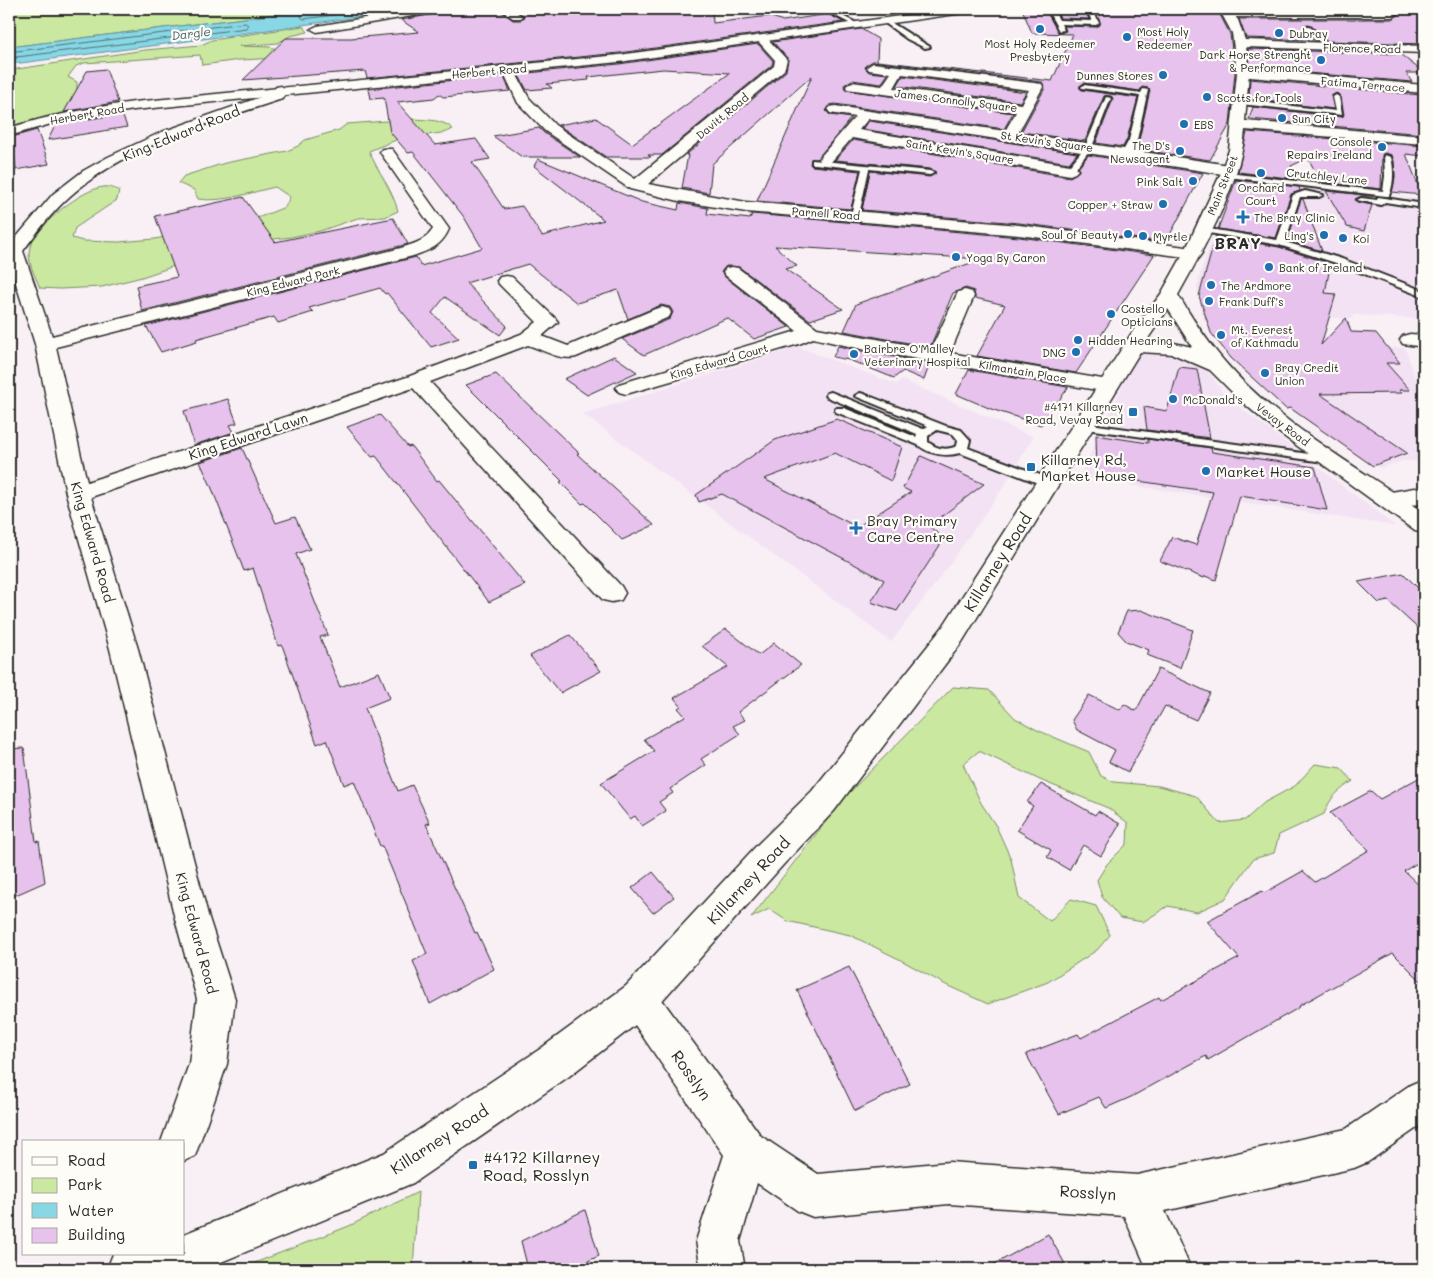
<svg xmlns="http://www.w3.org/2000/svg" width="1433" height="1278" font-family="Mali,sans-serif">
	<rect width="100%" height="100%" fill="#f8f0f5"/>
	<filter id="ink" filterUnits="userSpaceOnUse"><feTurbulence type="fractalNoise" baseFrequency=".02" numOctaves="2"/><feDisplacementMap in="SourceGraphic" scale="10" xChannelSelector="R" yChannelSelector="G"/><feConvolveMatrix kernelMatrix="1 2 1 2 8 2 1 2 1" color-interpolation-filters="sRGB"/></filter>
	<g filter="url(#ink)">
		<g fill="#f3e2f3">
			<polygon points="1236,178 1424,200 1424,319 1353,315 1352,319 1269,313 1289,346 1405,348 1424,403 1424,461 1401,461 1380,468 1349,449 1293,411 1268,391 1205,322 1197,288 1201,271 1213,236 1221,225"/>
			<polygon points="798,347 896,384 902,380 1033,437 1002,489 947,568 891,642 583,414"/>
			<polygon points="1150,349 1170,350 1205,365 1225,396 1395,526 1079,477 1138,353"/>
		</g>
		<g fill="#cae89f" stroke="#7a8a65">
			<polygon points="9,9 318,9 9,47"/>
			<polygon points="633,9 760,9 297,57 240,60 202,65 200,55 84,63 76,66 68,77 77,82 77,91 83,109 47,116 9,127 9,71 17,69 145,50 201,45 212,40 303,26 308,32 290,36 278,43 240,46 270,47 280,50 364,47 496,21 613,12"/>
			<polygon points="906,74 1026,89 1018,105 894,89"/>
			<path d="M413,119C427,120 442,119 453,129L447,132L396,140L369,151C378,172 392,189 398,211L385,217L358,218L320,231L291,237L266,240L192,260L142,277L102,287L60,289L40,288C35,275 26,261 30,247C35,226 83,188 104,187C109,186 115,189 119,190L117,200L75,228L72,238L83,241L119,242L155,239L260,217L285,207L290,197L275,187C252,192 222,203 198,199L194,190L178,183L184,176L225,163L287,151L298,146L305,140L339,130L347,124Z"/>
			<path d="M953,687L989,690L1015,718L1037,730L1089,752L1101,776L1114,782L1159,786L1196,796L1219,823L1245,820L1265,802L1295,786L1315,764L1341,768L1353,781C1339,790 1330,797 1324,814L1279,835L1274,853L1253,859L1225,899L1197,912L1168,906L1143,922L1120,918L1102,897L1097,880L1107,864L1127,844L1128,823L1108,808L1040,780L979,751L963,764L981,803L996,826L1011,859L1019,898L1050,921L1071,899L1096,906L1110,935L1097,950L1048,982L988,1004L946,985L899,959L850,935L787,921L769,909L751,918L844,798Z"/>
			<polygon points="418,1192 413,1269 239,1269 349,1226"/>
		</g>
		<polygon fill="#88d7e5" stroke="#63929b" points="318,9 413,9 226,36 21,63 10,63 18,57 9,61 9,47"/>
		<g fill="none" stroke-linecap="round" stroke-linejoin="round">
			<g stroke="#507075" stroke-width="1">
				<polyline points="304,9 301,17 304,19 378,9"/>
				<polyline points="9,52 245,23 248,25 246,28 225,31 9,58"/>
			</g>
		</g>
		<g fill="#e6c2ed" stroke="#2b2b2b">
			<polygon points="464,9 498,9 513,20 521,20 524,17 515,9 712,9 713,23 769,16 783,21 828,14 843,22 619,53 367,78 365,71 243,80 286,38 351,38 419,32 401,20"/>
			<polygon points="1022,9 1045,9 1059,33 1066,31 1064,26 1096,27 1100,25 1094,9 1217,9 1230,34 1235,73 1230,124 1210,160 1134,149 1139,140 1150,90 1148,88 1142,87 1140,91 1084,83 1079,87 1082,90 1138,98 1127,139 1123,147 1096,143 1113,99 1111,96 1104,96 1085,141 1021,132 1045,88 1042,82 873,61 866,65 865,68 869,72 888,74 881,84 852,80 844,85 845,90 1013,113 1004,129 835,104 830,105 826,111 830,115 851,118 817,159 811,159 810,164 812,166 860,171 851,209 757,201 812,76 712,164 709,193 682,188 688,155 686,155 786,71 788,59 773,42 861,29 878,39 877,61 1052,81 1073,34 1032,33"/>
			<polygon points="1055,9 1084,9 1089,19 1060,18"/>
			<polygon points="1398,9 1424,9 1424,44 1327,41 1309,24 1304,25 1303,28 1315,40 1246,38 1239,19 1392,19 1399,15"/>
			<polygon points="758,44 773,61 772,65 662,155 648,155 651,157 606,157 558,125 596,118 632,144 730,73 663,69 588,77 589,80 547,84 552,88 527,90 518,74 619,64"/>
			<polygon points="1248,49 1400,54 1424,73 1406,73 1412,82 1250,68"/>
			<polygon points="106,69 118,102 64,112 87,71"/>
			<polygon points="503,75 510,91 443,97 439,94 434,98 397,102 435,145 476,139 490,159 472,162 504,209 522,206 542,236 604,220 534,166 538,159 642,202 678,210 679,203 708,208 707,214 750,219 752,214 1019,237 1154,255 1076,373 977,356 1005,305 975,298 974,291 966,288 953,293 930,347 844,331 856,304 982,259 775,246 797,266 785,269 843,309 810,320 739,267 726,266 721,272 725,277 789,327 754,339 727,318 644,355 622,339 670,319 673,312 670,307 661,305 628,319 618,290 577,303 528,264 466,283 507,326 500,335 445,297 432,313 459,338 431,347 387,293 385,294 380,288 309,308 313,312 278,323 274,317 196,339 197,341 161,352 146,326 416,257 421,266 482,248 464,217 413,152 408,153 390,132 384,98 371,99 369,89"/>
			<polygon points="903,76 1026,92 1020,102 897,86"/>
			<polygon points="1250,79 1420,95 1424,100 1424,134 1249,119 1253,107 1342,117 1344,115 1341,97 1337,93 1331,96 1334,109 1255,100 1249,97"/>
			<polygon points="122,114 127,127 48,140 56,124"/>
			<polygon points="869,121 1077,153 1069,163 862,129"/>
			<polygon points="539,128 544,133 580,157 522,157 493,136"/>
			<polygon points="37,130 49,164 16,170 12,137"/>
			<polygon points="1247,132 1424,146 1424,156 1406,154 1422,195 1392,192 1395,177 1394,161 1392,155 1385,153 1382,155 1381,189 1321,182 1308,158 1291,166 1296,179 1238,172"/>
			<polygon points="853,140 1070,177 1079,171 1078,168 1088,155 1203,173 1166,242 1162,242 1019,223 862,210 870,171 930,177 936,172 930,169 835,160"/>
			<polygon points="1236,180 1299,187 1300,191 1291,194 1276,238 1218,229"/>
			<polygon points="1326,191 1374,196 1361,196 1355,199 1357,202 1372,205 1364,231 1347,227"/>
			<polygon points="243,197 275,242 393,218 408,244 142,311 136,286 177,277 155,216"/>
			<polygon points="1301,199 1303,199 1322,251 1287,241"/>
			<polygon points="1216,236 1279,247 1325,262 1329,272 1325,293 1336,294 1321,345 1346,318 1351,332 1376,333 1400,363 1386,363 1410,390 1399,390 1402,393 1320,394 1407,453 1373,466 1290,408 1286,409 1231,358 1211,333 1199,296"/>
			<polygon points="838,346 866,352 930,363 924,380 903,371 894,378 849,360 833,357"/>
			<polygon points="614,356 637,372 587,395 564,379"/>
			<polygon points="1179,367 1197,369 1210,438 1147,430 1144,407 1167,411"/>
			<polygon points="969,370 1067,387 1068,388 1041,425 991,409 956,394"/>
			<polygon points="496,374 579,453 577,454 654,525 622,540 585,503 582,504 560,482 562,481 466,385"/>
			<polygon points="228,399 237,423 230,425 234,432 194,445 184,411"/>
			<polygon points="380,415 408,447 411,446 437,481 439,480 457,502 525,585 489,602 376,456 372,457 347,427"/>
			<polygon points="837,419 902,447 891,481 835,453 764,479 857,527 911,492 903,488 921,456 984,484 929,526 944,539 897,611 871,602 884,580 722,494 699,502 696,495 775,440"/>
			<polygon points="1096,435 1148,443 1148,439 1211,448 1212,452 1315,467 1327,510 1240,496 1216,580 1205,576 1204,578 1160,561 1172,537 1196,545 1213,492 1097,475"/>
			<polygon points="242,448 276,523 295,517 310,549 296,554 328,635 320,637 340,687 379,672 390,698 365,708 398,791 412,785 430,823 426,824 475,933 477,932 494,969 430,1004 413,961 427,954 382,846 380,846 354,781 344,785 327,740 317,744 282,645 278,646 253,568 244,571 211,486 200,462"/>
			<polygon points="1403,573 1424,594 1424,634 1388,601 1379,603 1358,582"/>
			<polygon points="1141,610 1193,630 1180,668 1147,655 1149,650 1126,641 1118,632 1127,611"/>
			<polygon points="726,629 759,655 774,643 801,665 738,712 745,720 733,726 740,734 701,759 706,765 670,789 673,793 659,802 666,811 642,826 635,816 630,819 601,783 654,751 644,739 685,716 678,708 681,706 674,698 728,667 702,646"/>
			<polygon points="570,635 601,671 560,693 530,656"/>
			<polygon points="1158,669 1210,693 1196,720 1165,706 1128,772 1109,762 1115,750 1077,730 1072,720 1089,695 1120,710 1124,704 1136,711"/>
			<polygon points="24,748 36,842 39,841 45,882 9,898 9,749"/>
			<polygon points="1424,775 1424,859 1404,871 1424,890 1424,984 1393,953 1299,1006 1300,1007 1208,1060 1206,1056 1131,1097 1106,1108 1099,1097 1059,1114 1026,1054 1078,1034 1081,1038 1159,997 1161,1000 1239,958 1207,921 1262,891 1264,893 1303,871 1315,882 1369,850 1330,813 1371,791 1380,799"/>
			<polygon points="1041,784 1095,815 1098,811 1120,824 1101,856 1083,845 1069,870 1047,857 1051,850 1017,830 1033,806 1027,802"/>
			<polygon points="653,872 674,897 653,913 632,888"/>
			<polygon points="849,967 910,1084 855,1111 797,990"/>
			<polygon points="585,1210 599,1256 588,1261 591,1269 528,1269 521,1241"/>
			<polygon points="1048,1234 1068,1269 986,1269"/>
		</g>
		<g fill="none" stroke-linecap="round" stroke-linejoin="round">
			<g stroke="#2b2b2b" stroke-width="4">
				<g id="lane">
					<polygon points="822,9 829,9 862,26 857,27"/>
					<polygon points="1047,9 1053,9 1059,20 1092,21 1086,9 1092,9 1099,23 1096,25 1061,24 1064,30 1059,31"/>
					<polygon points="887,20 930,47 925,48 907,39 885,23"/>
					<polygon points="1305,26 1309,26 1330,46 1330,48 1326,48 1305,28"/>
					<polygon points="1084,85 1141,93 1143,89 1148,90 1137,140 1129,155 1122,153 1129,140 1140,96 1082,88 1081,87"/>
					<polygon points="1336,95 1339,97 1342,115 1241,104 1238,102 1241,100 1336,111 1333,97"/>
					<polygon points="1106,97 1111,98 1092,147 1073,172 1067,172 1066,170 1085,147"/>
					<path d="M1384,155L1391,157C1394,169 1394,184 1389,196H1386L1228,177L1224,175L1228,173L1383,191L1385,176Z"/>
					<polygon points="812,160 930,171 934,173 930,175 869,169 859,215 855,217 851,215 862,169 815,164 812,164"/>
					<polygon points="1305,191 1323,195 1319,197 1300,197 1285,242 1342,259 1424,291 1424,297 1336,263 1279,245 1203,232 1199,230 1203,228 1277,240 1293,195"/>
					<polygon points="1378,197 1424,204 1424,208 1385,202 1381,205 1357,200 1361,198 1377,200"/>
					<path d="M831,392L923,429L928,426L855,396L860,393L864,394L946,426L961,430L970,440L968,448L1051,479L1053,482L1051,485H1043L960,453C944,457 931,455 918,445L836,412L835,410L836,408H844L916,437L917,434L827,397L826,395L827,393ZM937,430L953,434L958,440L957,446C946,451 937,449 928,442V436Z"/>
					<polygon points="1083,423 1331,457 1337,460 1331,463 1079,428 1078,426"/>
				</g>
			</g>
			<g stroke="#2b2b2b" stroke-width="3">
				<g id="street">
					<polygon points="418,9 441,9 436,12 317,32 311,29 317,26"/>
					<polygon points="500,9 512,9 522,16 521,18 513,18"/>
					<polygon points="1384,9 1396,9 1397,14 1392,17 1228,17 1223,14 1228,11 1385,11"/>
					<polygon points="763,37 767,38 787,60 784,70 648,184 746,202 1019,225 1193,248 1199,249 1202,253 1199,257 1193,258 1019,235 746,212 679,201 630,189 545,131 518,103 502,69 504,66 512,66 529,98 555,125 635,179 774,66 775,60 757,40"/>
					<path d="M873,63L1042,84L1043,87L1018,133L1229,165L1234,167L1237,170L1234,173L1229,175L868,119L859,130L1070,165L1075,167L1078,170L1075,173L1070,175L852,138L831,162H821L819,159L821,156L855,117L830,113L828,110L830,107L835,106L1005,131L1016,112L847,89L846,86L852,82L882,86L891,73L869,70L867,67ZM902,74L1029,90L1021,104L894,88Z"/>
					<polygon points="1243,69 1424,85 1424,93 1239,76 1237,73 1239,70"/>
					<path d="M281,86L287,90L282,99C210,123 128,145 70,196C52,212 37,232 23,251L52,336L401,248C413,244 426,241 433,229L380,152L382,149H392L449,229C442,246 430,250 413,256L56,347L87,482L410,376L521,334L537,322L500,285L497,281L500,277L506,276L512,277L555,318L558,322L542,336L568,346L655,309L662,307L669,309L671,313L669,317L576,357C561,361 543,350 528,345L430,382L621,586L625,593L621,600L612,602L603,600L413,388L91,497L138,649L208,915L235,999L227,1064L195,1156L184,1161V1142H161L189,1064L197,999L174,915L110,649L66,493L35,344L9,261V246L53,194L83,171L108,157L162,132L272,93L276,87Z"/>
					<polygon points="732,267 738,268 817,328 931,349 958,292 965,290 972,292 974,296 950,353 1108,380 1115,382 1118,386 1115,390 1108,392 866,350 813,338 799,344 633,392 626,394 619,392 616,388 619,384 797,331 726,276 723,272 726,268"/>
					<polygon points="1410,334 1424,335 1424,347 1403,344 1400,340 1403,336"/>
					<path d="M1414,488L1424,489V505C1409,503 1394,508 1380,504L1376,499L1380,494Z"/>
					<polygon points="639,980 652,986 761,1136 818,1174 949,1162 1137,1175 1346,1129 1410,1085 1424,1079 1424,1123 1368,1162 1354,1168 1165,1211 1191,1269 1147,1269 1124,1216 949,1204 813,1217 798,1211 757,1183 740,1241 745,1269 701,1269 696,1241 724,1155 626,1012 620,999 626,986"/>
					<polygon points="113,1254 157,1254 151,1269 107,1269"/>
				</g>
			</g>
			<g stroke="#2b2b2b" stroke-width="3">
				<g id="secondary">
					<path d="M950,9H975L970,12L619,62L134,110L58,122L9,136V128C50,115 91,108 134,102L619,55Z"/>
					<path d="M1219,9H1229L1238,20L1245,40L1424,46V53L1246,47L1249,73L1245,121L1424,136V144L1245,130C1241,183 1204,248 1178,295C1192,318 1206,340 1224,361C1278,424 1357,466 1424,513V533L1415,531L1274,429L1241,401L1210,370L1173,354L1140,352L962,642L834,811L783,865L652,1012L568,1077L413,1183L204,1269H129L135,1254H184V1234L384,1153L540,1049L626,986L759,843L812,791L942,628L1135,328L1161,294L1184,253L1220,175L1229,150L1237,73L1232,33ZM1168,309L1192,347L1165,341L1147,340Z"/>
				</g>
			</g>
			<use href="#lane" fill="#fdfcf7" fill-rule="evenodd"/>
			<use href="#street" fill="#fdfcf7" fill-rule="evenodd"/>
			<use href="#secondary" fill="#fdfcf7" fill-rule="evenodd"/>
		</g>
	</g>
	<g fill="#1f6fb2" stroke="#fdfcf7" stroke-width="2">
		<circle cx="1040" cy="29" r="5"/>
		<circle cx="1279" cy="33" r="5"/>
		<circle cx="1127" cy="37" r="5"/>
		<circle cx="1321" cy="60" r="5"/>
		<circle cx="1163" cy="75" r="5"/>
		<circle cx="1207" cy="97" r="5"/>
		<circle cx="1282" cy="118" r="5"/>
		<circle cx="1184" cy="124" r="5"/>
		<circle cx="1382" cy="147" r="5"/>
		<circle cx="1180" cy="151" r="5"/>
		<circle cx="1261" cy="173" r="5"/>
		<circle cx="1193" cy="181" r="5"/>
		<circle cx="1163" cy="204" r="5"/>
		<path d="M1240.5 209.5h5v5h5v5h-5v5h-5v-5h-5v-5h5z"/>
		<circle cx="1128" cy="234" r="5"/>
		<circle cx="1324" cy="235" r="5"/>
		<circle cx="1143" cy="236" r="5"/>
		<circle cx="1343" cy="238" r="5"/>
		<circle cx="956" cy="257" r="5"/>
		<circle cx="1269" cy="267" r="5"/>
		<circle cx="1211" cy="285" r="5"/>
		<circle cx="1209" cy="301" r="5"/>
		<circle cx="1111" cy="314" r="5"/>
		<circle cx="1221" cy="335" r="5"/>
		<circle cx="1078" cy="340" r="5"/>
		<circle cx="1076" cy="352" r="5"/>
		<circle cx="854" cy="354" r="5"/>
		<circle cx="1265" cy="373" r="5"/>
		<circle cx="1173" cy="399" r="5"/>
		<rect x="1128" y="407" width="10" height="10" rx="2.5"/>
		<rect x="1026" y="462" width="10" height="10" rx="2.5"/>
		<circle cx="1206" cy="471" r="5"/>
		<path d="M853.5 520.5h5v5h5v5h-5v5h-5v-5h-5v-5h5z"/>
		<rect x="468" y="1160" width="10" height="10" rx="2.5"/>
	</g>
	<g text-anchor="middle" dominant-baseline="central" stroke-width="4.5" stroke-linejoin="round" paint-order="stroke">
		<g font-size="11" fill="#2b2b2b" stroke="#fdfcf7" text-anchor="start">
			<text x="1137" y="31">Most Holy<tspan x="1137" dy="13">Redeemer</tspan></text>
			<text x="1289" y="33">Dubray</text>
			<text x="1040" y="43" text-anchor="middle">Most Holy Redeemer<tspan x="1040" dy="13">Presbytery</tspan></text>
			<text x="1311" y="54" text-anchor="end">Dark Horse Strenght<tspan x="1311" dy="13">&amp; Performance</tspan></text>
			<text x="1153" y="75" text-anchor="end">Dunnes Stores</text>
			<text x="1217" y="97">Scotts for Tools</text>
			<text x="1292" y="118">Sun City</text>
			<text x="1194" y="124">EBS</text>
			<text x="1372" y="141" text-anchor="end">Console<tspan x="1372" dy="13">Repairs Ireland</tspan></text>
			<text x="1170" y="145" text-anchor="end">The D's<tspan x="1170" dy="13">Newsagent</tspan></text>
			<text x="1183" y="181" text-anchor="end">Pink Salt</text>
			<text x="1261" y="187" text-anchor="middle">Orchard<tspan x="1261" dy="13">Court</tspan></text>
			<text x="1153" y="204" text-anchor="end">Copper + Straw</text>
			<text x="1254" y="217">The Bray Clinic</text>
			<text x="1118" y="234" text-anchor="end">Soul of Beauty</text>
			<text x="1314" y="235" text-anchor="end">Ling's</text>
			<text x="1153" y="236">Myrtle</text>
			<text x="1353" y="238">Koi</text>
			<text x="966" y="257">Yoga By Caron</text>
			<text x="1279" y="267">Bank of Ireland</text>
			<text x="1221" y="285">The Ardmore</text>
			<text x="1219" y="301">Frank Duff’s</text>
			<text x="1121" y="308">Costello<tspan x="1121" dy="13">Opticians</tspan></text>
			<text x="1231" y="329">Mt. Everest<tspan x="1231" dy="13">of Kathmadu</tspan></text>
			<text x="1088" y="340">Hidden Hearing</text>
			<text x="864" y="348">Bairbre O'Malley<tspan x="864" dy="13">Veterinary Hospital</tspan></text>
			<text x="1066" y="352" text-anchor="end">DNG</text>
			<text x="1275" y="367">Bray Credit<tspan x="1275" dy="13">Union</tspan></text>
			<text x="1183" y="399">McDonald's</text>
			<text x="1123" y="406" text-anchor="end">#4171 Killarney<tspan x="1123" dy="13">Road, Vevay Road</tspan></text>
		</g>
		<g font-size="11" fill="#2b2b2b" stroke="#fdfcf7">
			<text transform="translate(1362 48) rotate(1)">Florence Road</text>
			<text transform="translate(489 71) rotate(-5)">Herbert Road</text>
			<text transform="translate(1363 84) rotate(5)">Fatima Terrace</text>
			<text transform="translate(956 100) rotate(7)">James Connolly Square</text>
			<text transform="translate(87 114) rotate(-10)">Herbert Road</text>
			<text transform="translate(722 116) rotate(-40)">Davitt Road</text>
			<text transform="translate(1047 141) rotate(8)">St Kevin's Square</text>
			<text transform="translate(960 151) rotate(9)">Saint Kevin's Square</text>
			<text transform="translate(1327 176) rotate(6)">Crutchley Lane</text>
			<text transform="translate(1222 185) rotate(-68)">Main Street</text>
			<text transform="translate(826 213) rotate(4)">Parnell Road</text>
			<text transform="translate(293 281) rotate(-14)">King Edward Park</text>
			<text transform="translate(719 361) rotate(-16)">King Edward Court</text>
			<text transform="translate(1023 371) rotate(10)">Kilmantain Place</text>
			<text transform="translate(1283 424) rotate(37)">Vevay Road</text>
		</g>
		<g font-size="12" font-style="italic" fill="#475f63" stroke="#fdfcf7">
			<text transform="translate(191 33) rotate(-7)">Dargle</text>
		</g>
		<g font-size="14" fill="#2b2b2b" stroke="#fdfcf7">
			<text transform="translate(181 133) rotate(-22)">King Edward Road</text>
			<text transform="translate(248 436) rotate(-18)">King Edward Lawn</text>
			<text transform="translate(93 542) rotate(74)">King Edward Road</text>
			<text transform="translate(197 933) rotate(75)">King Edward Road</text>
		</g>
		<g font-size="14" fill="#2b2b2b" stroke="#fdfcf7" text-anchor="start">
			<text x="1041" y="459">Killarney Rd,<tspan x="1041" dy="16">Market House</tspan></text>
			<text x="1216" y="471">Market House</text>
			<text x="867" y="520">Bray Primary<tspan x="867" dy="16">Care Centre</tspan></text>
		</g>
		<g font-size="16" font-weight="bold" letter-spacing="1" fill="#2b2b2b" stroke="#fdfcf7">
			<text x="1238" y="242">BRAY</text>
		</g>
		<g font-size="16" fill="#2b2b2b" stroke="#fdfcf7">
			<text transform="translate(997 562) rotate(-58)">Killarney Road</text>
			<text transform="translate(748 880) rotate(-47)">Killarney Road</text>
			<text transform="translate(692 1075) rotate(55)">Rosslyn</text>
			<text transform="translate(439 1139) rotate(-33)">Killarney Road</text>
			<text transform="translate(1088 1192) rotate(4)">Rosslyn</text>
		</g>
		<g font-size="16" fill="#2b2b2b" stroke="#fdfcf7" text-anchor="start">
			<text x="483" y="1156">#4172 Killarney<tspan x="483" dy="18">Road, Rosslyn</tspan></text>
		</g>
	</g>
	<rect width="1433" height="1278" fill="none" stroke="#fdfcf7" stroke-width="30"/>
	<rect x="15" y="15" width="1403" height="1248" fill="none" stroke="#2b2b2b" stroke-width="2" filter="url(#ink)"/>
	<rect x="22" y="1140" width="162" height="115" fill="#fdfcf7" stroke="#a9a8a5"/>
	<rect x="32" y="1157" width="25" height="8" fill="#fdfcf7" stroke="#a9a8a5"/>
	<text x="68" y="1166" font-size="15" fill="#2b2b2b">Road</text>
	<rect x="32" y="1178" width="25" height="15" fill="#cae89f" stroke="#a9a8a5"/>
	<text x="68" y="1190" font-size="15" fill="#2b2b2b">Park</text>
	<rect x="32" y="1203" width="25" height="15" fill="#88d7e5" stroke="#a9a8a5"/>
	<text x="68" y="1216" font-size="15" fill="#2b2b2b">Water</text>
	<rect x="32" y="1228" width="25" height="15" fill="#e6c2ed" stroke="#a9a8a5"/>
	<text x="68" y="1240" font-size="15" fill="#2b2b2b">Building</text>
</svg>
